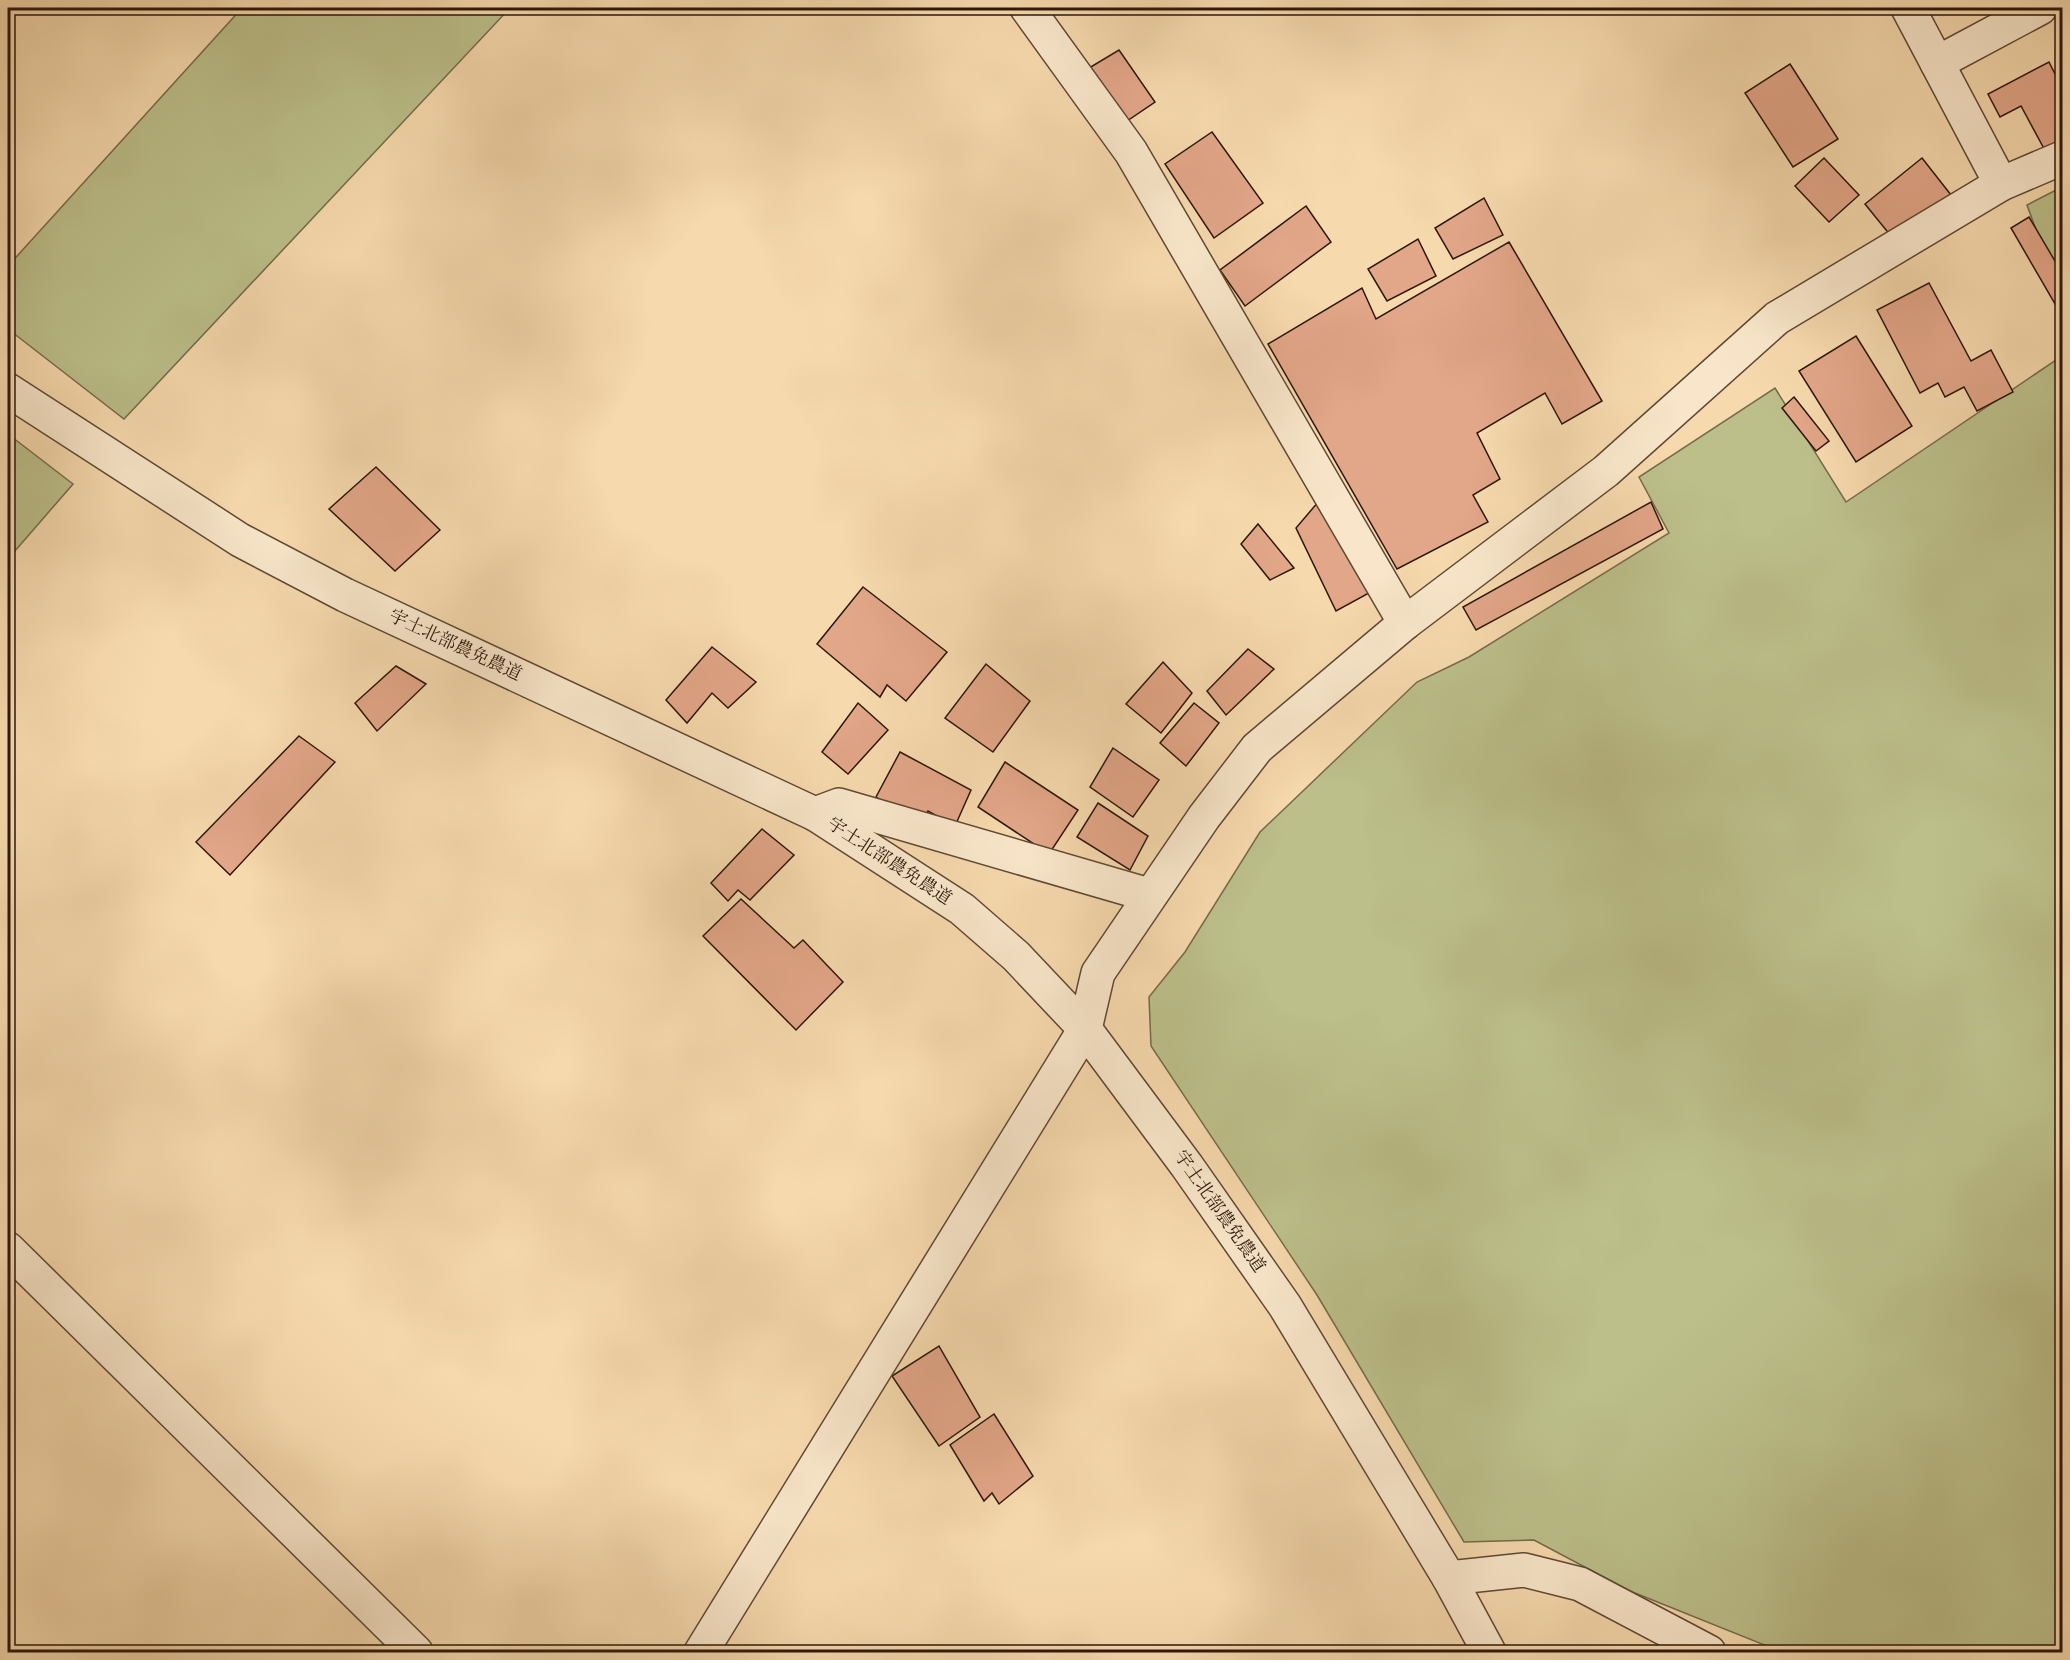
<svg xmlns="http://www.w3.org/2000/svg" width="2070" height="1660" font-family="'IM FELL English','Noto Serif JP',serif">
	<rect width="100%" height="100%" fill="#f6d9ad"/>
	<filter id="stains"><feTurbulence type="fractalNoise" baseFrequency=".00333" numOctaves="4"/><feColorMatrix values="0 0 0 0 .2 0 0 0 0 .09 0 0 0 0 .02 0 0 0 .5 -.17"/></filter>
	<radialGradient id="worn" r=".72"><stop offset=".6" stop-color="#630" stop-opacity="0"/><stop offset="1" stop-color="#630" stop-opacity=".3"/></radialGradient>
	<g fill="#bcbf8a" stroke="#746b4b" stroke-width="1.5">
		<polygon points="242,8 510,8 124,419 8,329 8,266"/>
		<polygon points="2062,187 2062,301 2027,205"/>
		<polygon points="2062,356 2062,1652 1782,1652 1630,1591 1534,1540 1464,1542 1317,1295 1151,1046 1149,997 1185,952 1260,832 1417,682 1469,657 1669,533 1639,477 1775,388 1846,502"/>
		<polygon points="8,434 73,484 8,559"/>
	</g>
	<g fill="#e2a688" stroke="#2d170c" stroke-width="1.5">
		<polygon points="1119,50 1155,102 1127,121 1089,68"/>
		<polygon points="2049,62 2062,88 2062,148 2048,156 2021,106 2000,117 1988,94"/>
		<polygon points="1790,64 1838,139 1793,167 1745,93"/>
		<polygon points="1212,132 1263,203 1214,238 1165,164"/>
		<polygon points="1824,158 1859,195 1829,222 1795,186"/>
		<polygon points="1922,158 1951,195 1895,241 1865,204"/>
		<polygon points="1484,198 1503,235 1453,259 1435,228"/>
		<polygon points="1306,206 1331,242 1245,306 1220,270"/>
		<polygon points="2029,217 2062,273 2062,316 2011,228"/>
		<polygon points="1418,239 1436,276 1387,301 1368,269"/>
		<polygon points="1509,242 1602,401 1562,424 1545,393 1477,433 1500,479 1473,495 1488,522 1397,569 1268,344 1362,288 1376,319"/>
		<polygon points="1929,283 1971,361 1991,350 2013,392 1977,411 1964,387 1945,397 1938,383 1920,393 1877,310"/>
		<polygon points="1856,336 1912,426 1856,462 1799,371"/>
		<polygon points="1794,397 1829,441 1816,451 1782,408"/>
		<polygon points="376,467 440,530 395,571 329,509"/>
		<polygon points="1319,501 1369,593 1336,611 1296,528"/>
		<polygon points="1651,502 1663,529 1476,630 1463,607"/>
		<polygon points="1258,524 1294,568 1270,580 1241,544"/>
		<polygon points="863,587 947,652 906,701 887,685 880,697 817,644"/>
		<polygon points="712,647 756,682 728,708 712,693 687,723 666,700"/>
		<polygon points="1248,649 1274,669 1226,715 1207,691"/>
		<polygon points="1163,662 1192,693 1161,733 1126,704"/>
		<polygon points="986,664 1030,701 993,752 945,718"/>
		<polygon points="396,666 426,684 377,731 355,703"/>
		<polygon points="858,703 888,730 848,774 822,752"/>
		<polygon points="1194,703 1219,723 1186,766 1160,743"/>
		<polygon points="299,736 335,762 230,875 196,842"/>
		<polygon points="1113,748 1159,780 1133,817 1090,787"/>
		<polygon points="900,752 971,790 955,826 928,811 919,826 876,797"/>
		<polygon points="1005,762 1078,810 1049,854 978,807"/>
		<polygon points="1098,803 1148,836 1130,870 1077,837"/>
		<polygon points="762,829 794,855 750,900 738,890 728,901 711,883"/>
		<polygon points="741,899 794,948 803,940 843,982 796,1030 703,936"/>
		<polygon points="939,1346 980,1417 939,1446 892,1376"/>
		<polygon points="994,1414 1033,1476 999,1504 992,1493 984,1501 950,1445"/>
	</g>
	<g fill="none" stroke-linecap="round" stroke-linejoin="round">
		<g stroke="#5f4834" stroke-width="36">
			<g id="minor">
				<polyline points="1027,8 1131,152 1405,623"/>
				<polyline points="1908,8 2001,184"/>
				<polyline points="1937,63 2040,8"/>
				<polyline points="815,814 839,805 1149,895"/>
				<polyline points="8,1249 416,1652"/>
				<polyline points="1449,1578 1524,1570 1580,1584 1709,1652"/>
				<polyline points="701,1652 1085,1029 1098,973 1204,817 1257,748 1405,623 1606,471 1777,318 2001,184 2062,158"/>
			</g>
		</g>
		<g stroke="#5f4834" stroke-width="36">
			<polyline id="tertiary" points="8,390 240,540 345,595 815,814 962,909 1016,956 1085,1029 1187,1166 1285,1306 1449,1578 1489,1652"/>
		</g>
		<use href="#minor" stroke="#f9e6ca" stroke-width="33"/>
		<use href="#tertiary" stroke="#f9e6ca" stroke-width="33"/>
	</g>
	<g text-anchor="middle" dominant-baseline="central" stroke-width="5" stroke-linejoin="round" paint-order="stroke">
		<g font-size="18" fill="#2d170c" stroke="#f9e6ca">
			<text transform="translate(455 646) rotate(25)">宇土北部農免農道</text>
			<text transform="translate(889 862) rotate(33)">宇土北部農免農道</text>
			<text transform="translate(1219 1212) rotate(55)">宇土北部農免農道</text>
		</g>
	</g>
	<rect width="2070" height="1660" fill="none" stroke="#f6d9ad" stroke-width="30"/>
	<rect x="9" y="9" width="2052" height="1642" fill="none" stroke="#2d170c" stroke-width="3"/>
	<rect x="15" y="15" width="2040" height="1630" fill="none" stroke="#2d170c" stroke-width="1.5"/>
	<rect width="100%" height="100%" filter="url(#stains)"/>
	<rect width="100%" height="100%" fill="url(#worn)"/>
</svg>
